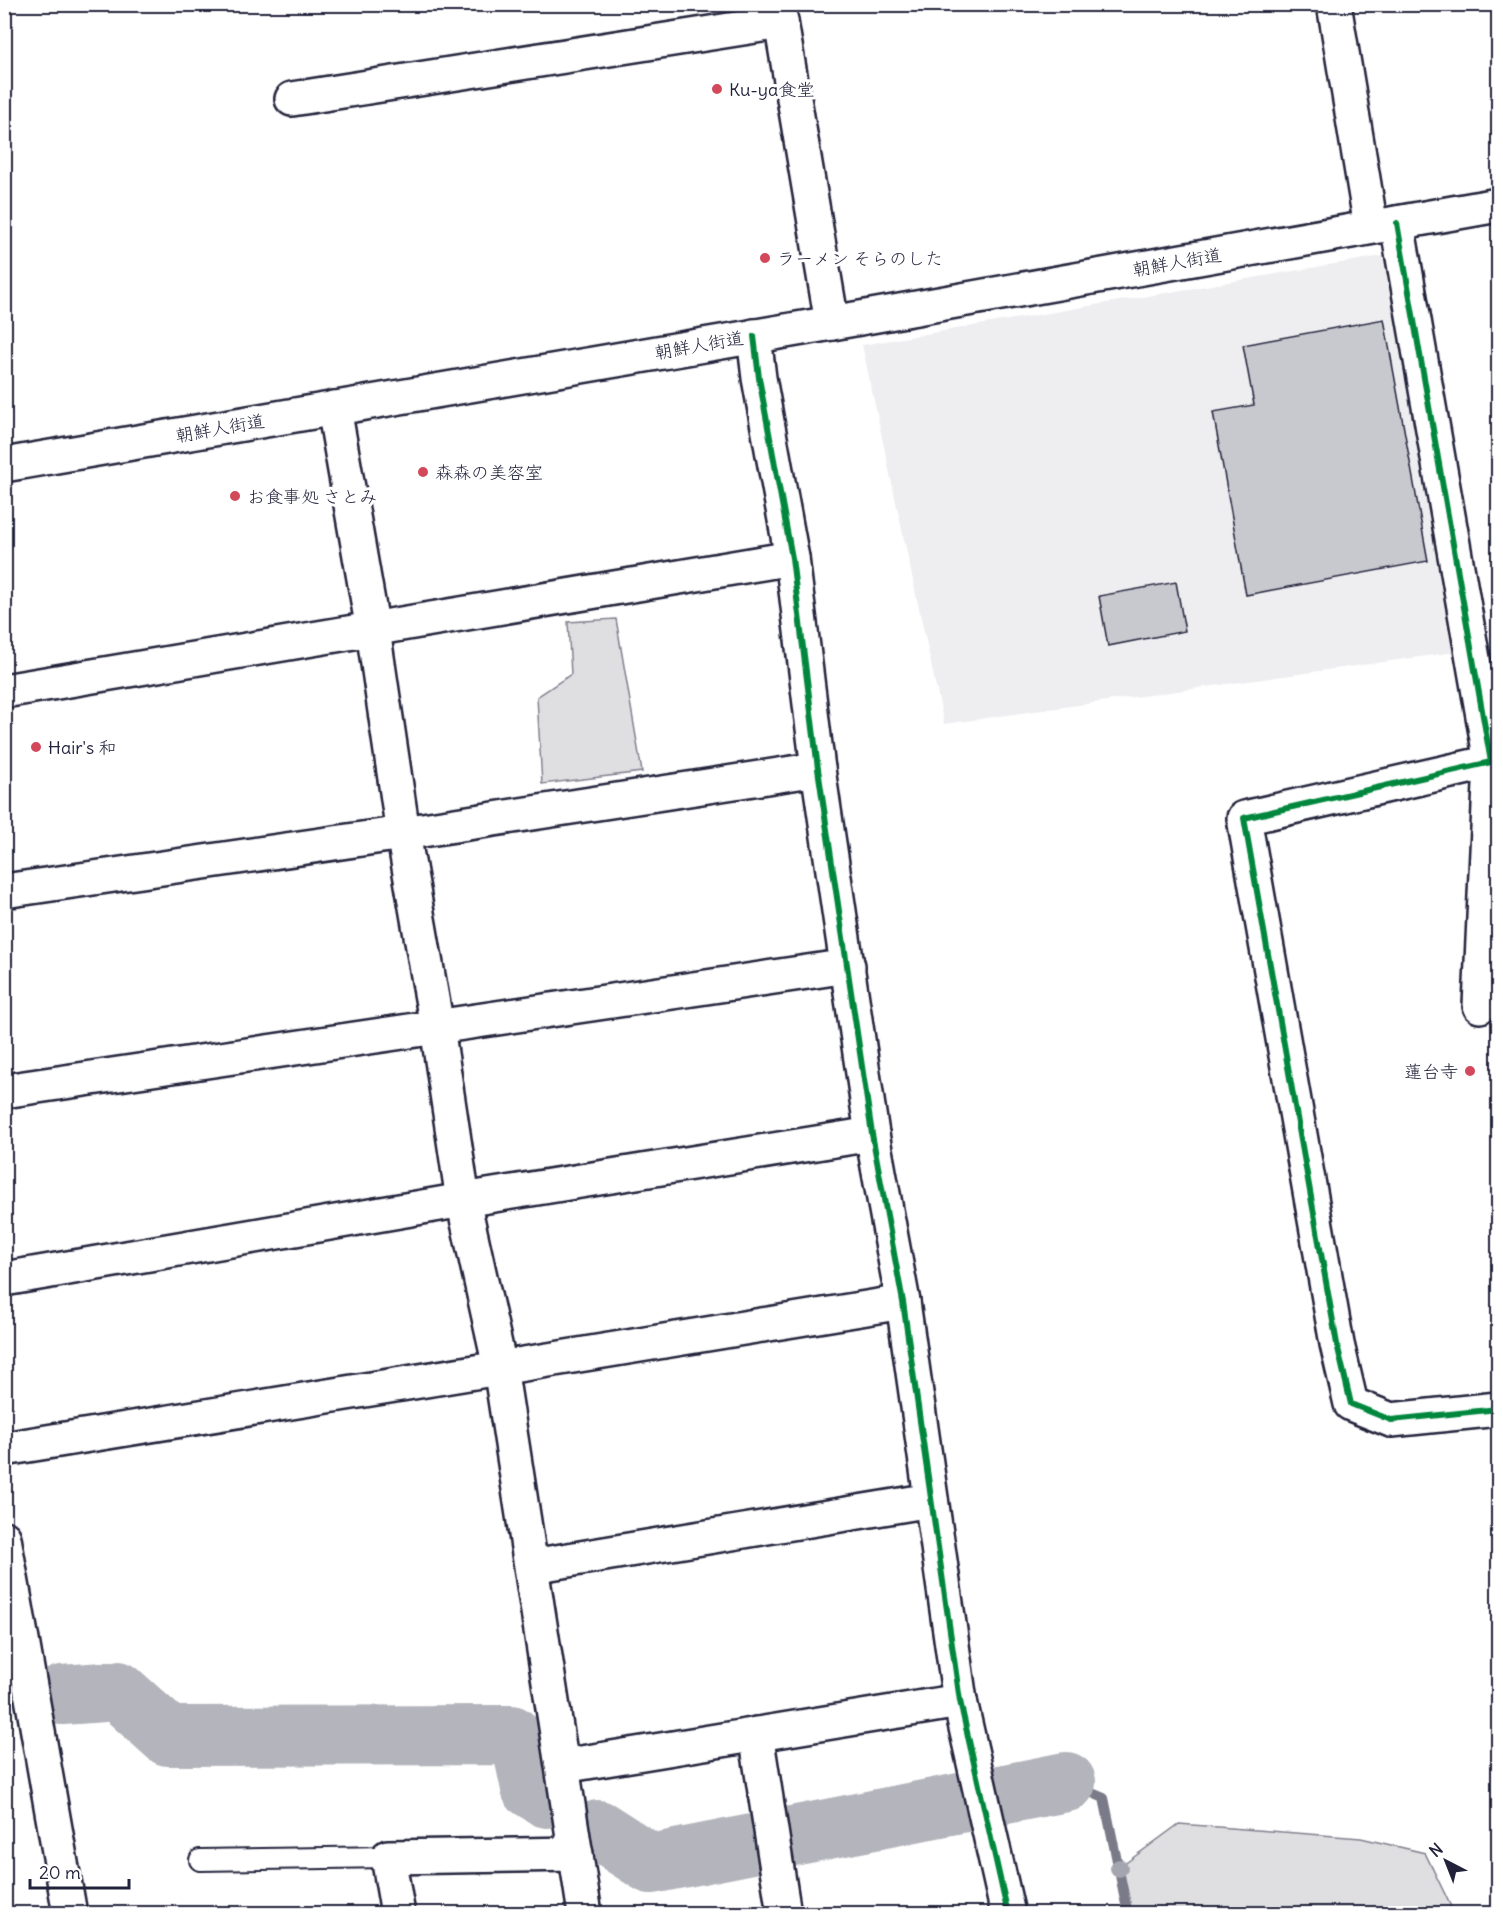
<svg xmlns="http://www.w3.org/2000/svg" width="1503" height="1918" viewBox="0 0 1503 1918" font-family="Delius,'Klee One',sans-serif">
<style>
.built{fill:#eeeef1}
.green{fill:#dfdfe2;stroke:#80808e;stroke-width:1.5}
.lines{fill:none;stroke-linecap:round;stroke-linejoin:round}
.stream{stroke:#7a7a88;stroke-width:10}
.river{stroke:#b4b4bc;stroke-width:60}
.building{fill:#c8c8cf;stroke:#22223b;stroke-width:1.5}
.service-casing{stroke:#22223b;stroke-width:24}
.minor-casing{stroke:#22223b;stroke-width:38}
.tertiary-casing{stroke:#22223b;stroke-width:38}
.service{stroke:#fff;stroke-width:20}
.minor{stroke:#fff;stroke-width:33}
.tertiary{stroke:#fff;stroke-width:33}
.cycleway-casing{stroke:#fff;stroke-width:10}
.cycleway{stroke:#00873e;stroke-width:6}
.tree{fill:#a5a5af}
.poi-dot{fill:#d1495b;stroke:#fff;stroke-width:2}
.labels{text-anchor:middle;dominant-baseline:central;stroke-width:6;stroke-linejoin:round;paint-order:stroke}
.poi-label{font-size:18px;fill:#22223b;stroke:#fff;text-anchor:start}
.street-label{font-size:18px;fill:#22223b;stroke:#fff}
</style>
<rect width="100%" height="100%" fill="#fff"/>
<filter id="ink" filterUnits="userSpaceOnUse"><feTurbulence type="fractalNoise" baseFrequency=".0167" numOctaves="2"/><feDisplacementMap in="SourceGraphic" scale="12" xChannelSelector="R" yChannelSelector="G"/><feConvolveMatrix kernelMatrix="1 2 1 2 8 2 1 2 1" color-interpolation-filters="sRGB"/></filter>
<g filter="url(#ink)">
<polygon class="built" points="1393,254 1462,651 944,724 862,345"/>
<g class="green">
<polygon points="616,619 642,772 542,784 537,697 571,674 568,622"/>
<polygon points="1179,1824 1361,1838 1425,1853 1454,1913 1128,1913 1119,1868"/>
</g>
<g class="lines">
<polyline class="stream" points="1066,1782 1104,1798 1128,1914"/>
<g class="river">
<polyline points="62,1695 118,1691 168,1736 511,1735 522,1746 531,1788 547,1798"/>
<polyline points="598,1830 651,1864 1066,1782"/>
</g>
</g>
<g class="building">
<polygon points="1384,319 1428,561 1246,595 1213,412 1254,405 1243,345"/>
<polygon points="1176,582 1185,631 1108,646 1099,596"/>
</g>
<g class="lines">
<g class="service-casing">
<polyline id="service" points="200,1860 388,1857"/>
</g>
<g class="minor-casing">
<g id="minor">
<polyline points="778,4 832,323"/>
<polyline points="1334,4 1371,227"/>
<polyline points="292,99 781,22"/>
<polyline points="1397,223 1491,762 1244,818 1337,1344 1351,1404 1391,1420 1498,1409"/>
<polyline points="754,336 759,378 792,558 818,769 872,1134 903,1302 960,1701 1008,1914"/>
<polyline points="334,408 373,630 403,833 437,1027 463,1200 500,1367 585,1914"/>
<polyline points="4,691 792,558"/>
<polyline points="4,891 403,833 818,769"/>
<polyline points="1480,1006 1491,762"/>
<polyline points="4,1091 848,966"/>
<polyline points="4,1279 463,1200 872,1134"/>
<polyline points="4,1449 903,1302"/>
<polyline points="532,1566 931,1500"/>
<polyline points="756,1734 784,1914"/>
<polyline points="563,1766 960,1701"/>
<polyline points="398,1914 388,1857 576,1854"/>
</g>
</g>
<g class="tertiary-casing">
<g id="tertiary">
<polyline points="4,465 832,323 1498,205"/>
<polyline points="4,1538 70,1914"/>
</g>
</g>
<use href="#service" class="service"/>
<use href="#minor" class="minor"/>
<use href="#tertiary" class="tertiary"/>
<g class="cycleway-casing">
<g id="cycleway">
<polyline points="1397,223 1491,762 1244,818 1337,1344 1351,1404 1391,1420 1498,1409"/>
<polyline points="754,336 759,378 792,558 818,769 872,1134 903,1302 960,1701 1008,1914"/>
</g>
</g>
<use href="#cycleway" class="cycleway"/>
</g>
<circle class="tree" cx="1119" cy="1868" r="9"/>
</g>
<g class="poi-dot">
<circle cx="717" cy="89" r="6"/>
<circle cx="765" cy="258" r="6"/>
<circle cx="423" cy="472" r="6"/>
<circle cx="235" cy="496" r="6"/>
<circle cx="36" cy="747" r="6"/>
<circle cx="1470" cy="1071" r="6"/>
</g>
<g class="labels">
<g class="poi-label">
<text x="729" y="89">Ku-ya食堂</text>
<text x="777" y="258">ラーメン そらのした</text>
<text x="435" y="472">森森の美容室</text>
<text x="247" y="496">お食事処 さとみ</text>
<text x="48" y="747">Hair's 和</text>
<text x="1458" y="1071" text-anchor="end">蓮台寺</text>
</g>
<g class="street-label">
<text transform="translate(1177 262) rotate(-10)">朝鮮人街道</text>
<text transform="translate(699 345) rotate(-10)">朝鮮人街道</text>
<text transform="translate(220 428) rotate(-10)">朝鮮人街道</text>
</g>
</g>
<rect width="1503" height="1918" fill="none" stroke="#fff" stroke-width="24"/>
<rect x="12" y="12" width="1479" height="1894" fill="none" stroke="#22223b" stroke-width="2" filter="url(#ink)"/>
<g transform="translate(1446 1861) rotate(318)" stroke="#ffffff" stroke-width="4.5" paint-order="stroke">
<path d="M0-4.5L10 22L0 15L-10 22Z" fill="#22223b"/>
<text y="-9" font-size="16" font-weight="bold" text-anchor="middle" fill="#22223b">N</text>
</g>
<path d="M30 1879v9h99v-9" fill="none" stroke="#22223b" stroke-width="3"/>
<text x="39" y="1879" font-size="18" fill="#22223b" stroke="#ffffff" stroke-width="4.5" paint-order="stroke">20 m</text>
</svg>
